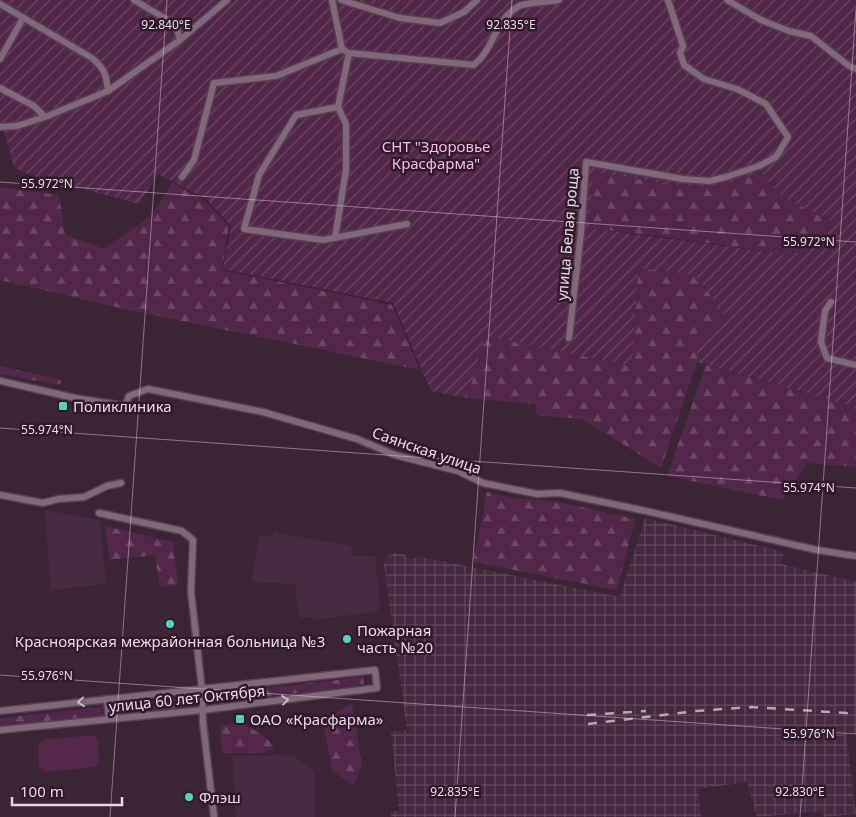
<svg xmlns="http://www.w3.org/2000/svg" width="856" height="817" viewBox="0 0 856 817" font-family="'Noto Sans',sans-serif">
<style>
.built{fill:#472a41}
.industrial{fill:url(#industrial-grid)}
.forest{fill:url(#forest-firs)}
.garden{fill:url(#garden-furrows);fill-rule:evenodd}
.pitch{fill:#53274a}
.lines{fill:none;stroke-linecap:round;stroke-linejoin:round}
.street-casing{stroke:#554150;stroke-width:9}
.street{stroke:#82667b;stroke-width:6}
.rail{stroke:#b8a6b4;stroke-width:2.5;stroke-dasharray:9 9;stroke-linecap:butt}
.oneway{stroke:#c9b5c4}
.ticks{fill:none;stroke:#e7d7e3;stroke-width:1;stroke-opacity:0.45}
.poi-dot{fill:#58cec1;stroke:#311a2c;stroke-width:2}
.labels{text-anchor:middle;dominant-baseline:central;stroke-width:5;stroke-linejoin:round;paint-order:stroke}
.park-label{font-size:15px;fill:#f5bae6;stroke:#311a2c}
.street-label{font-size:15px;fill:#e7d7e3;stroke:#311a2c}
.poi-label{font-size:15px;fill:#e7d7e3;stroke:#311a2c;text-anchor:start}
.ticks-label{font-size:12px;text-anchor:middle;fill:#e7d7e3;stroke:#311a2c;stroke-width:5;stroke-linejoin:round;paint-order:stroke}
</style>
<defs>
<pattern id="industrial-grid" width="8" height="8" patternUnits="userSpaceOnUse" patternTransform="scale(1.25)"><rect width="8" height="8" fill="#472a41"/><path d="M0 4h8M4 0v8" fill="none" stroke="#62485c"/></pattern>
<pattern id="forest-firs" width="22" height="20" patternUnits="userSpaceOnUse" patternTransform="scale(1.25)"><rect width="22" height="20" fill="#53274a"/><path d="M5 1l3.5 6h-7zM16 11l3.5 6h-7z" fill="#6c4664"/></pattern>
<pattern id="garden-furrows" width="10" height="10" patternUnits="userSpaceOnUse" patternTransform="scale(1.25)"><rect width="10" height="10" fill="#53274a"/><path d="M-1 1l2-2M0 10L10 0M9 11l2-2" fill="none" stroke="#6c4664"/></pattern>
</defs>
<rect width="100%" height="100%" fill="#3b2436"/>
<g class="built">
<polygon points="45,510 100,520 106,584 51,590"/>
<polygon points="274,532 351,546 353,556 375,556 380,607 376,612 357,614 313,620 312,617 299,618 295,584 252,582 259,535 272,537"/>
<polygon points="278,755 294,756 314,771 315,817 236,817 232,756"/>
</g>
<polygon class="industrial" points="645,518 784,552 781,564 856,582 856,734 846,733 856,814 824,817 822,811 757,817 747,782 698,789 701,817 391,817 391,812 399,811 391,732 407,730 384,565 388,556 395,553 404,554 407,558 414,559 417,556 620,597"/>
<g class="forest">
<polygon points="593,172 684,186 720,186 761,172 781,196 835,223 800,252 790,255 666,237 589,228"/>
<polygon points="172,183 204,200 229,226 222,270 392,305 420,370 129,310 0,280 0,187 59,195 65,235 104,249 151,216"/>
<polygon points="638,268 695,275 727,317 697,351 697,362 661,468 582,419 536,415 536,404 467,398 485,336 632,366"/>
<polygon points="706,365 856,407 856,467 807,463 782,500 667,476"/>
<polygon points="0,366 61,380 60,385 0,374"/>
<polygon points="487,492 514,498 554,501 635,519 617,590 473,562"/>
<polygon points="105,526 173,542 178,585 160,587 155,555 110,560"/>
<polygon points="363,677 364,685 216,703 215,694"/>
<polygon points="190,697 191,708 120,715 118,704"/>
<polygon points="352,703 362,767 353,785 332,771 323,722"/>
<polygon points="102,707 103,716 0,727 0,718"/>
<path d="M245,724C253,730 272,739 274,748L265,753H222L220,725Z"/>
</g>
<path class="garden" d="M0,0H856V407L697,362V351L727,317L695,275L638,268L632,366L485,336L467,398L431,391L393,303L223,269L231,226L206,199L158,174L139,204L30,175L14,167L2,124H0ZM593,172L684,186H720L761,172L781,196L834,223L800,252L790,255L589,228Z"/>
<polygon class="pitch" points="91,735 96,737 98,743 99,762 94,767 45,772 39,767 38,746 43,740"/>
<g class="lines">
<g class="street-casing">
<g id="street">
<polyline points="134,0 171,22 177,29 180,40"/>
<polyline points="332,0 342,49 349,53 338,107 346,124 346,170 335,238"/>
<polyline points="341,0 400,18 440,23 464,12 477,0"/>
<polyline points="727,0 761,20 789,31 811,36 849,66 856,69"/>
<path d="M0,4L92,58C105,69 106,74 108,91"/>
<path d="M349,53L474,65C494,49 495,19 519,6C528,2 548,2 559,0"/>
<polyline points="0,59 23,18"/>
<polyline points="0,88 34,106 45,117"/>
<polyline points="338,107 296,115 259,175 244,229 323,240 407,224"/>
<polyline points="0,127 17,126 45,117 108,91 180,40 227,0"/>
<polyline points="182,177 194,160 214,83 276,76 342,49"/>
<polyline points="831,302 825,311 821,342 827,358 856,365"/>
<polyline points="569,338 581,232 586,162 683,179 709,181 726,177 759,166 776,157 788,137 766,104 737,89 704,79 684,65 680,53 683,46 668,0"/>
<polyline points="0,381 75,398 125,406 129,396 148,389 263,412 357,439 395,455 458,471 483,483 537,494 560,493 646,511 817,550 856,556"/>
<polyline points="0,495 43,503 58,499 84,497 107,486 121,483"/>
<polyline points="99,513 182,531 193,540 191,592 202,690 203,723 214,817"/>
<polyline points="107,699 109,719"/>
<polyline points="0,711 375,670 377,688 203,710 0,730"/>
</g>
</g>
<use href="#street" class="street"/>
<g class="rail">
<polyline points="587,715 646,711"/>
<polyline points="588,724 696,711 751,707 846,713 856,715"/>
</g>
</g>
<defs><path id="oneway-chevron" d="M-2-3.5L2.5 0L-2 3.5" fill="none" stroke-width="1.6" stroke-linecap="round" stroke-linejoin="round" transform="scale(1.25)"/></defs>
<g class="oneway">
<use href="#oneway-chevron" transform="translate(285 700) rotate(-7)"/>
<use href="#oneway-chevron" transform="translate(81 702) rotate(174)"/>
</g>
<path class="ticks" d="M0,182L856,242M0,428L856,488M0,675L856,734M110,817L167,0M455,817L512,0M800,817L856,9"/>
<g class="poi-dot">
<rect x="58" y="401" width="10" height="10" rx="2.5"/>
<circle cx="170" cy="624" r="5"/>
<circle cx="347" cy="639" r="5"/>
<rect x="235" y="714" width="10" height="10" rx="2.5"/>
<circle cx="189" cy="797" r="5"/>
</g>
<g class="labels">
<g class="park-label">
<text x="436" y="146">СНТ "Здоровье<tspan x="436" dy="17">Красфарма"</tspan></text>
</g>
<g class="street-label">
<text transform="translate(567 234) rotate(-85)">улица Белая роща</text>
<text transform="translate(427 450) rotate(19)">Саянская улица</text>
<text transform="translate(187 698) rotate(-6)">улица 60 лет Октября</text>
</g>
<g class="poi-label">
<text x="73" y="406">Поликлиника</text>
<text x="357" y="630">Пожарная<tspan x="357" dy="17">часть №20</tspan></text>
<text x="170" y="641" text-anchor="middle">Красноярская межрайонная больница №3</text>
<text x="250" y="719">ОАО «Красфарма»</text>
<text x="199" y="797">Флэш</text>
</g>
</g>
<g class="ticks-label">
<text x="166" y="29">92.840°E</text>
<text x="511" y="29">92.835°E</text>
<text x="47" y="188">55.972°N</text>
<text x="809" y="246">55.972°N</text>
<text x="47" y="434">55.974°N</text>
<text x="809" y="492">55.974°N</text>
<text x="47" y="680">55.976°N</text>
<text x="809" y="738">55.976°N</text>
<text x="455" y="796">92.835°E</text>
<text x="800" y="796">92.830°E</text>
</g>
<path d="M12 797v8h110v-8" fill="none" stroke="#e7d7e3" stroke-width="2.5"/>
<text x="20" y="797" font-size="15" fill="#e7d7e3" stroke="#311a2c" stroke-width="4" paint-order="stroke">100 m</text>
</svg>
